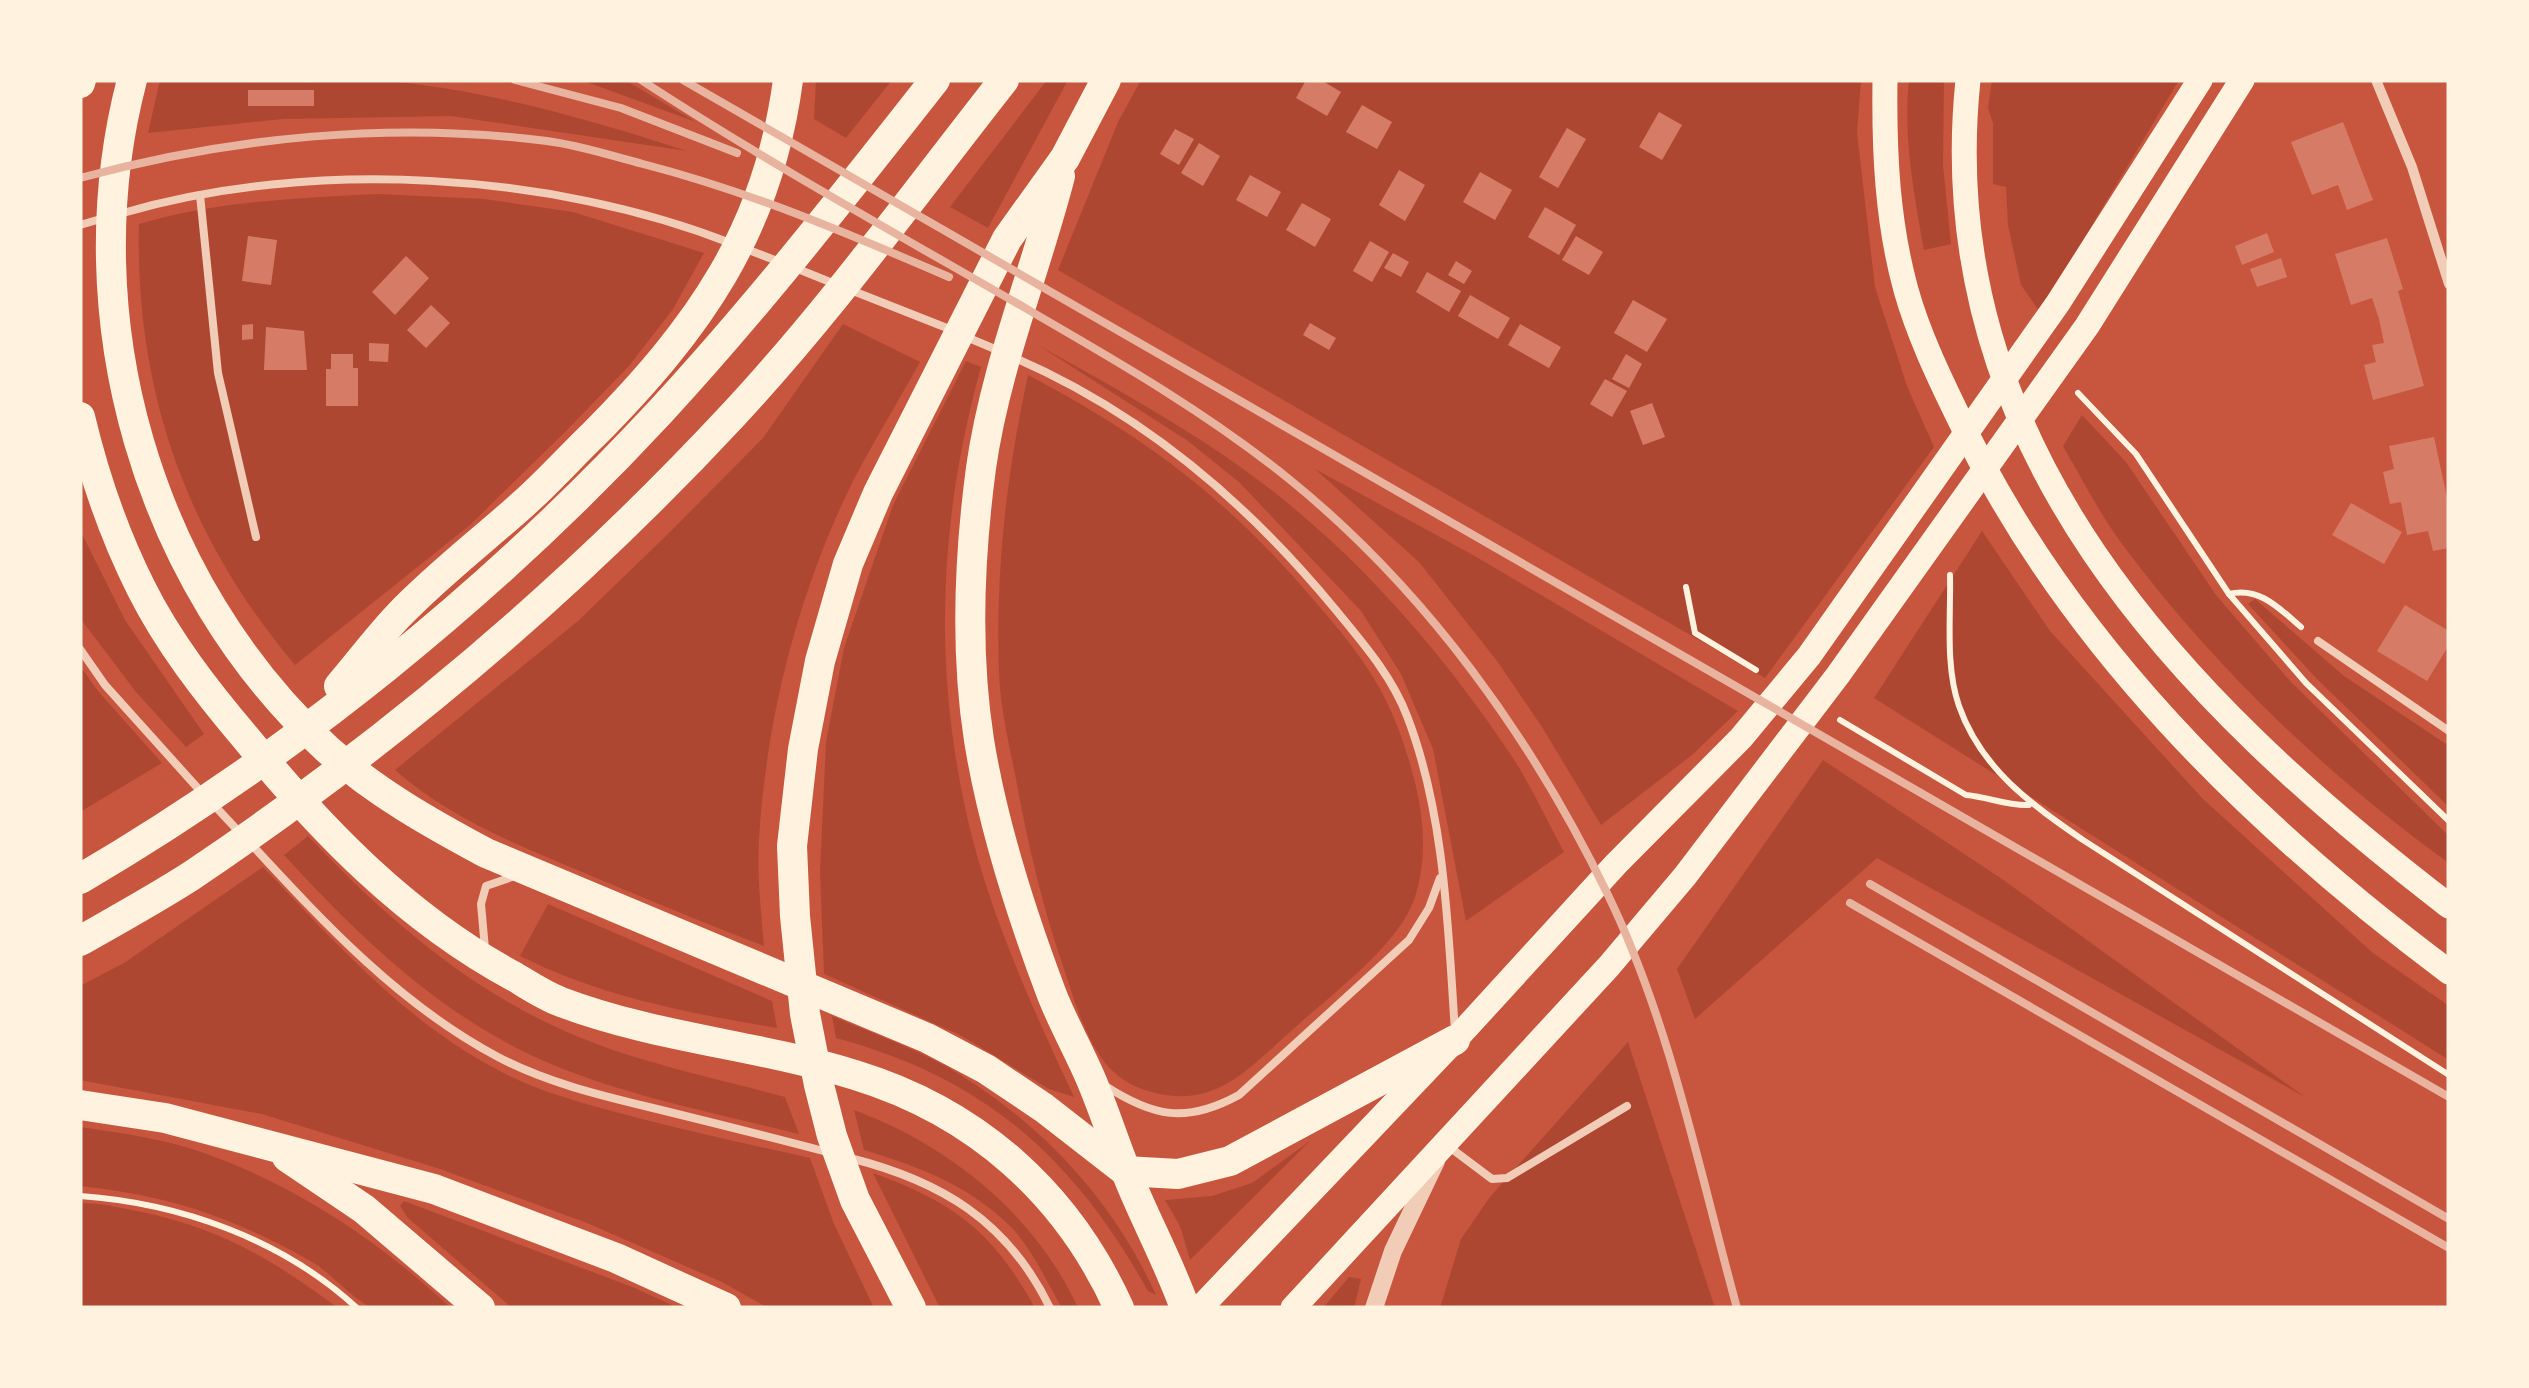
<svg xmlns="http://www.w3.org/2000/svg" width="2529" height="1388" viewBox="0 0 2529 1388" font-family="'Zilla Slab',serif">
<style>
.green{fill:#ae4732}
.building{fill:#d67c66}
.lines{fill:none;stroke-linecap:round;stroke-linejoin:round}
.path{stroke:#fff3e0;stroke-width:6}
.service{stroke:#f1ccb7;stroke-width:8}
.minor{stroke:#f1ccb7;stroke-width:10}
.tertiary{stroke:#f1ccb7;stroke-width:18}
.primary{stroke:#fff3e0;stroke-width:25}
.motorway{stroke:#fff3e0;stroke-width:30}
.rail{stroke:#e9b49f;stroke-width:8}
</style>
<rect width="100%" height="100%" fill="#c8553d"/>
<g class="green">
<path d="M160,80C230,80 303,75 374,80C477,87 589,119 687,151L451,116L283,119L148,133Z"/>
<polygon points="580,80 625,80 696,122 595,85"/>
<polygon points="816,80 892,80 846,138 814,119"/>
<polygon points="1047,80 1068,80 988,228 950,207"/>
<polygon points="1141,80 1861,80 1857,133 1875,287 1907,386 1934,447 1765,678 1058,270 1118,122"/>
<path d="M1909,80H1944L1943,165L1951,244L1924,250C1914,195 1903,135 1909,80Z"/>
<polygon points="1992,80 2179,80 2040,312 2021,285 2008,225 2006,187 1993,184 1993,123 1988,108"/>
<path d="M378,194L484,199L573,212L704,253L673,309L629,366L566,431L470,525L295,665C187,537 135,392 139,224C217,201 297,198 378,194Z"/>
<path d="M843,324L920,362C898,402 874,441 853,481C799,590 766,718 759,840C757,875 761,911 764,946C696,920 630,892 563,864C503,839 444,813 395,770L578,621L670,532L763,438Z"/>
<path d="M1038,345C1118,390 1198,433 1270,489C1363,561 1444,655 1509,752C1530,783 1546,819 1564,852L1466,921L1433,749L1401,674L1361,611L1240,483L1188,441Z"/>
<path d="M966,361L981,367C937,526 932,680 973,841C996,928 1036,1016 1074,1097L1049,1089L962,1036L824,974L820,872L826,742L844,648L893,505Z"/>
<path d="M1028,375C1140,434 1222,494 1305,590C1361,654 1391,691 1413,775C1424,814 1428,860 1414,900C1397,947 1328,997 1291,1031C1244,1073 1211,1113 1142,1089C1125,1083 1110,1071 1100,1056C1084,1032 1074,1000 1065,972C1043,909 1028,845 1016,779C1009,744 1000,707 999,672C995,572 1007,472 1028,375Z"/>
<path d="M2082,415L2126,462L2216,595L2290,681L2449,836V863C2326,775 2213,666 2122,544C2100,514 2082,479 2063,446Z"/>
<polygon points="1315,469 1473,555 1738,711 1692,755 1601,825 1542,727 1497,661 1419,562"/>
<polygon points="80,530 125,620 204,734 186,747 136,692 80,618"/>
<polygon points="1982,531 2050,631 2203,799 2373,953 2449,1006 2449,1060 1874,698"/>
<polygon points="2255,599 2344,676 2449,746 2449,807 2316,678 2248,604"/>
<polygon points="80,666 98,691 162,763 80,812"/>
<polygon points="1823,760 2002,879 2305,1097 1877,858 1695,1019 1677,969"/>
<path d="M308,836C385,917 469,991 574,1035C640,1063 715,1078 785,1097L799,1134C716,1113 630,1097 551,1064C444,1019 361,939 284,855Z"/>
<path d="M263,867C336,943 405,1022 500,1071C533,1089 572,1100 608,1110C675,1128 742,1143 810,1158L834,1224L874,1308H768L722,1282L587,1223L440,1169L262,1114L80,1080V986L124,963Z"/>
<path d="M548,904L772,1001L777,1028C688,1013 602,997 520,956Z"/>
<path d="M832,1016C874,1034 920,1050 959,1074C1046,1128 1114,1202 1156,1295L1148,1291C1074,1158 985,1078 836,1038Z"/>
<polygon points="1628,1042 1715,1308 1440,1308 1461,1239 1490,1197"/>
<path d="M854,1110C949,1145 1036,1215 1078,1308H1062C1047,1282 1033,1251 1013,1229C971,1186 920,1167 864,1150Z"/>
<path d="M80,1127C122,1133 166,1139 207,1154C298,1187 380,1242 451,1308C430,1308 393,1313 374,1308C356,1303 330,1272 312,1262C232,1217 172,1196 80,1186Z"/>
<polygon points="1310,1141 1190,1260 1180,1226 1165,1200 1212,1196 1252,1183"/>
<path d="M873,1173C954,1202 993,1232 1035,1308H940Z"/>
<polygon points="404,1201 635,1288 678,1308 512,1308 408,1218 400,1206"/>
<path d="M80,1203C101,1203 122,1208 142,1212C222,1229 273,1260 338,1308H80Z"/>
<polygon points="1349,1277 1361,1279 1354,1308 1323,1308"/>
</g>
<g class="building">
<polygon points="1306,80 1321,80 1341,92 1327,116 1296,98"/>
<rect x="248" y="90" width="66" height="16"/>
<polygon points="1362,105 1392,122 1377,149 1346,132"/>
<polygon points="1659,112 1682,125 1662,160 1639,147"/>
<polygon points="2343,122 2373,200 2347,210 2338,185 2312,195 2291,142"/>
<polygon points="1567,128 1586,139 1558,188 1539,177"/>
<polygon points="1175,129 1194,139 1179,165 1160,154"/>
<polygon points="1199,143 1220,156 1203,186 1181,173"/>
<polygon points="1399,170 1425,185 1405,221 1379,205"/>
<polygon points="1480,172 1512,190 1495,220 1463,202"/>
<polygon points="1250,175 1281,192 1267,217 1236,200"/>
<polygon points="1302,203 1331,219 1315,247 1286,230"/>
<polygon points="1545,207 1576,225 1559,255 1528,237"/>
<polygon points="2267,233 2274,252 2242,265 2235,246"/>
<polygon points="248,236 277,240 271,285 242,281"/>
<polygon points="1576,236 1603,252 1589,275 1562,260"/>
<polygon points="2387,238 2403,289 2398,291 2424,386 2373,400 2364,365 2376,362 2372,345 2384,343 2379,319 2372,298 2351,305 2335,254"/>
<polygon points="1370,241 1389,252 1372,282 1353,271"/>
<polygon points="1393,253 1409,262 1401,277 1384,268"/>
<polygon points="406,256 429,278 395,315 372,292"/>
<polygon points="2281,258 2287,277 2257,287 2250,269"/>
<polygon points="1456,261 1472,271 1464,284 1448,275"/>
<polygon points="1427,272 1461,291 1449,312 1416,292"/>
<polygon points="1470,295 1510,318 1498,339 1458,316"/>
<polygon points="1633,300 1667,319 1647,352 1614,333"/>
<polygon points="431,305 450,323 426,348 407,330"/>
<polygon points="1310,323 1336,338 1329,350 1303,335"/>
<polygon points="253,324 253,339 242,340 242,325"/>
<polygon points="1520,324 1561,347 1549,368 1508,345"/>
<polygon points="266,327 304,331 307,370 264,370"/>
<polygon points="369,343 389,344 388,362 369,361"/>
<polygon points="331,354 353,354 353,368 358,368 358,406 326,406 326,369 331,369"/>
<polygon points="1626,354 1642,364 1629,388 1612,379"/>
<polygon points="1605,379 1627,391 1612,417 1590,404"/>
<polygon points="1652,403 1665,437 1643,445 1630,411"/>
<polygon points="2434,437 2449,507 2449,548 2433,551 2428,531 2407,535 2401,502 2390,504 2383,472 2394,469 2389,446"/>
<polygon points="2351,503 2402,532 2384,564 2332,535"/>
<polygon points="2405,605 2449,631 2449,645 2427,681 2377,651"/>
</g>
<g class="lines">
<g class="path">
<polyline points="2078,393 2136,454 2229,594 2306,683 2449,821"/>
<path d="M1950,575C1951,616 1945,666 1959,706C1981,769 2031,804 2083,840L2449,1075"/>
<polyline points="1686,587 1695,633 1756,670"/>
<path d="M2229,594C2259,586 2280,609 2301,627"/>
<path d="M1840,720L1966,795C1989,797 2006,806 2029,805"/>
<path d="M80,1196C180,1203 282,1239 357,1308"/>
</g>
<g class="service">
<polyline points="200,195 218,373 256,537"/>
<path d="M123,213C311,158 551,172 733,244"/>
<polyline points="80,225 104,218"/>
<polyline points="746,249 780,262"/>
<polyline points="793,267 835,284"/>
<polyline points="848,289 952,330"/>
<polyline points="964,336 1002,352"/>
<path d="M1015,358C1142,413 1247,502 1335,609C1362,642 1392,676 1407,716C1445,814 1448,928 1455,1032"/>
<polyline points="2318,641 2449,731"/>
<polyline points="80,649 105,685 203,794"/>
<polyline points="213,804 241,834"/>
<path d="M251,844C325,924 400,1005 498,1057C547,1083 603,1096 657,1109C714,1123 770,1137 827,1152"/>
<polyline points="485,949 481,904 486,886 512,877"/>
<path d="M1104,1085C1153,1117 1186,1124 1239,1095L1409,940L1429,908L1440,878"/>
<polyline points="1448,1146 1492,1179 1507,1178 1627,1106"/>
<path d="M850,1158C941,1181 1008,1221 1050,1308"/>
</g>
<polyline class="minor" points="2376,80 2412,167 2449,284"/>
<polyline class="tertiary" points="1374,1308 1393,1251 1436,1161"/>
<g class="primary">
<path d="M1885,80C1884,151 1887,221 1906,290C1918,333 1938,375 1958,416C2065,642 2251,824 2449,972"/>
<path d="M1968,80C1930,445 2182,701 2449,906"/>
<polyline points="1200,1308 1455,1040 1616,864 1741,738 1809,656 2058,303 2200,80"/>
<polyline points="1293,1308 1609,966 1685,876 1838,675 2087,326 2242,80"/>
</g>
<g class="motorway">
<path d="M132,80C70,316 147,583 327,749C375,792 430,823 486,853L927,1038L986,1069L1044,1108L1125,1171L1178,1174L1230,1161L1455,1040"/>
<polyline points="80,83 81,80"/>
<path d="M1060,176C1035,273 995,368 981,468C969,558 965,650 979,740C993,827 1021,913 1052,995C1063,1023 1078,1049 1090,1077C1103,1107 1113,1139 1125,1169C1143,1216 1168,1260 1185,1308"/>
<path d="M80,417C94,476 114,534 141,588C168,642 206,691 245,737C322,831 407,919 515,977C530,986 545,996 561,1002C656,1038 759,1045 855,1075C976,1112 1067,1193 1119,1308"/>
<path d="M339,686C359,663 377,638 398,616C436,576 482,541 523,504C548,482 570,457 594,434C699,328 768,231 788,80"/>
<path d="M80,879C293,754 492,593 660,412C758,306 846,193 935,80"/>
<path d="M80,941C117,920 155,899 191,876C387,744 571,589 732,416C830,311 915,193 1004,80"/>
<polyline points="80,1105 165,1118 434,1189 616,1258 726,1308"/>
<polyline points="287,1157 364,1209 480,1308"/>
<polyline points="911,1308 855,1200 832,1136 819,1085 805,1014 795,916 792,846 803,749 820,661 848,564 878,493 1007,239 1065,158 1106,80"/>
</g>
<g class="rail">
<polyline points="515,80 621,108 737,153"/>
<path d="M641,80C762,159 888,229 1013,301C1108,356 1204,410 1289,479C1426,590 1532,738 1608,895C1671,1025 1699,1170 1737,1308"/>
<polyline points="683,80 2449,1097"/>
<path d="M80,178C231,137 391,121 547,141C579,145 612,156 643,164C751,192 847,233 949,277"/>
<polyline points="1870,884 2449,1219"/>
<polyline points="1850,903 2449,1248"/>
</g>
</g>
<rect width="2529" height="1388" fill="none" stroke="#fff3e0" stroke-width="165"/>
</svg>
